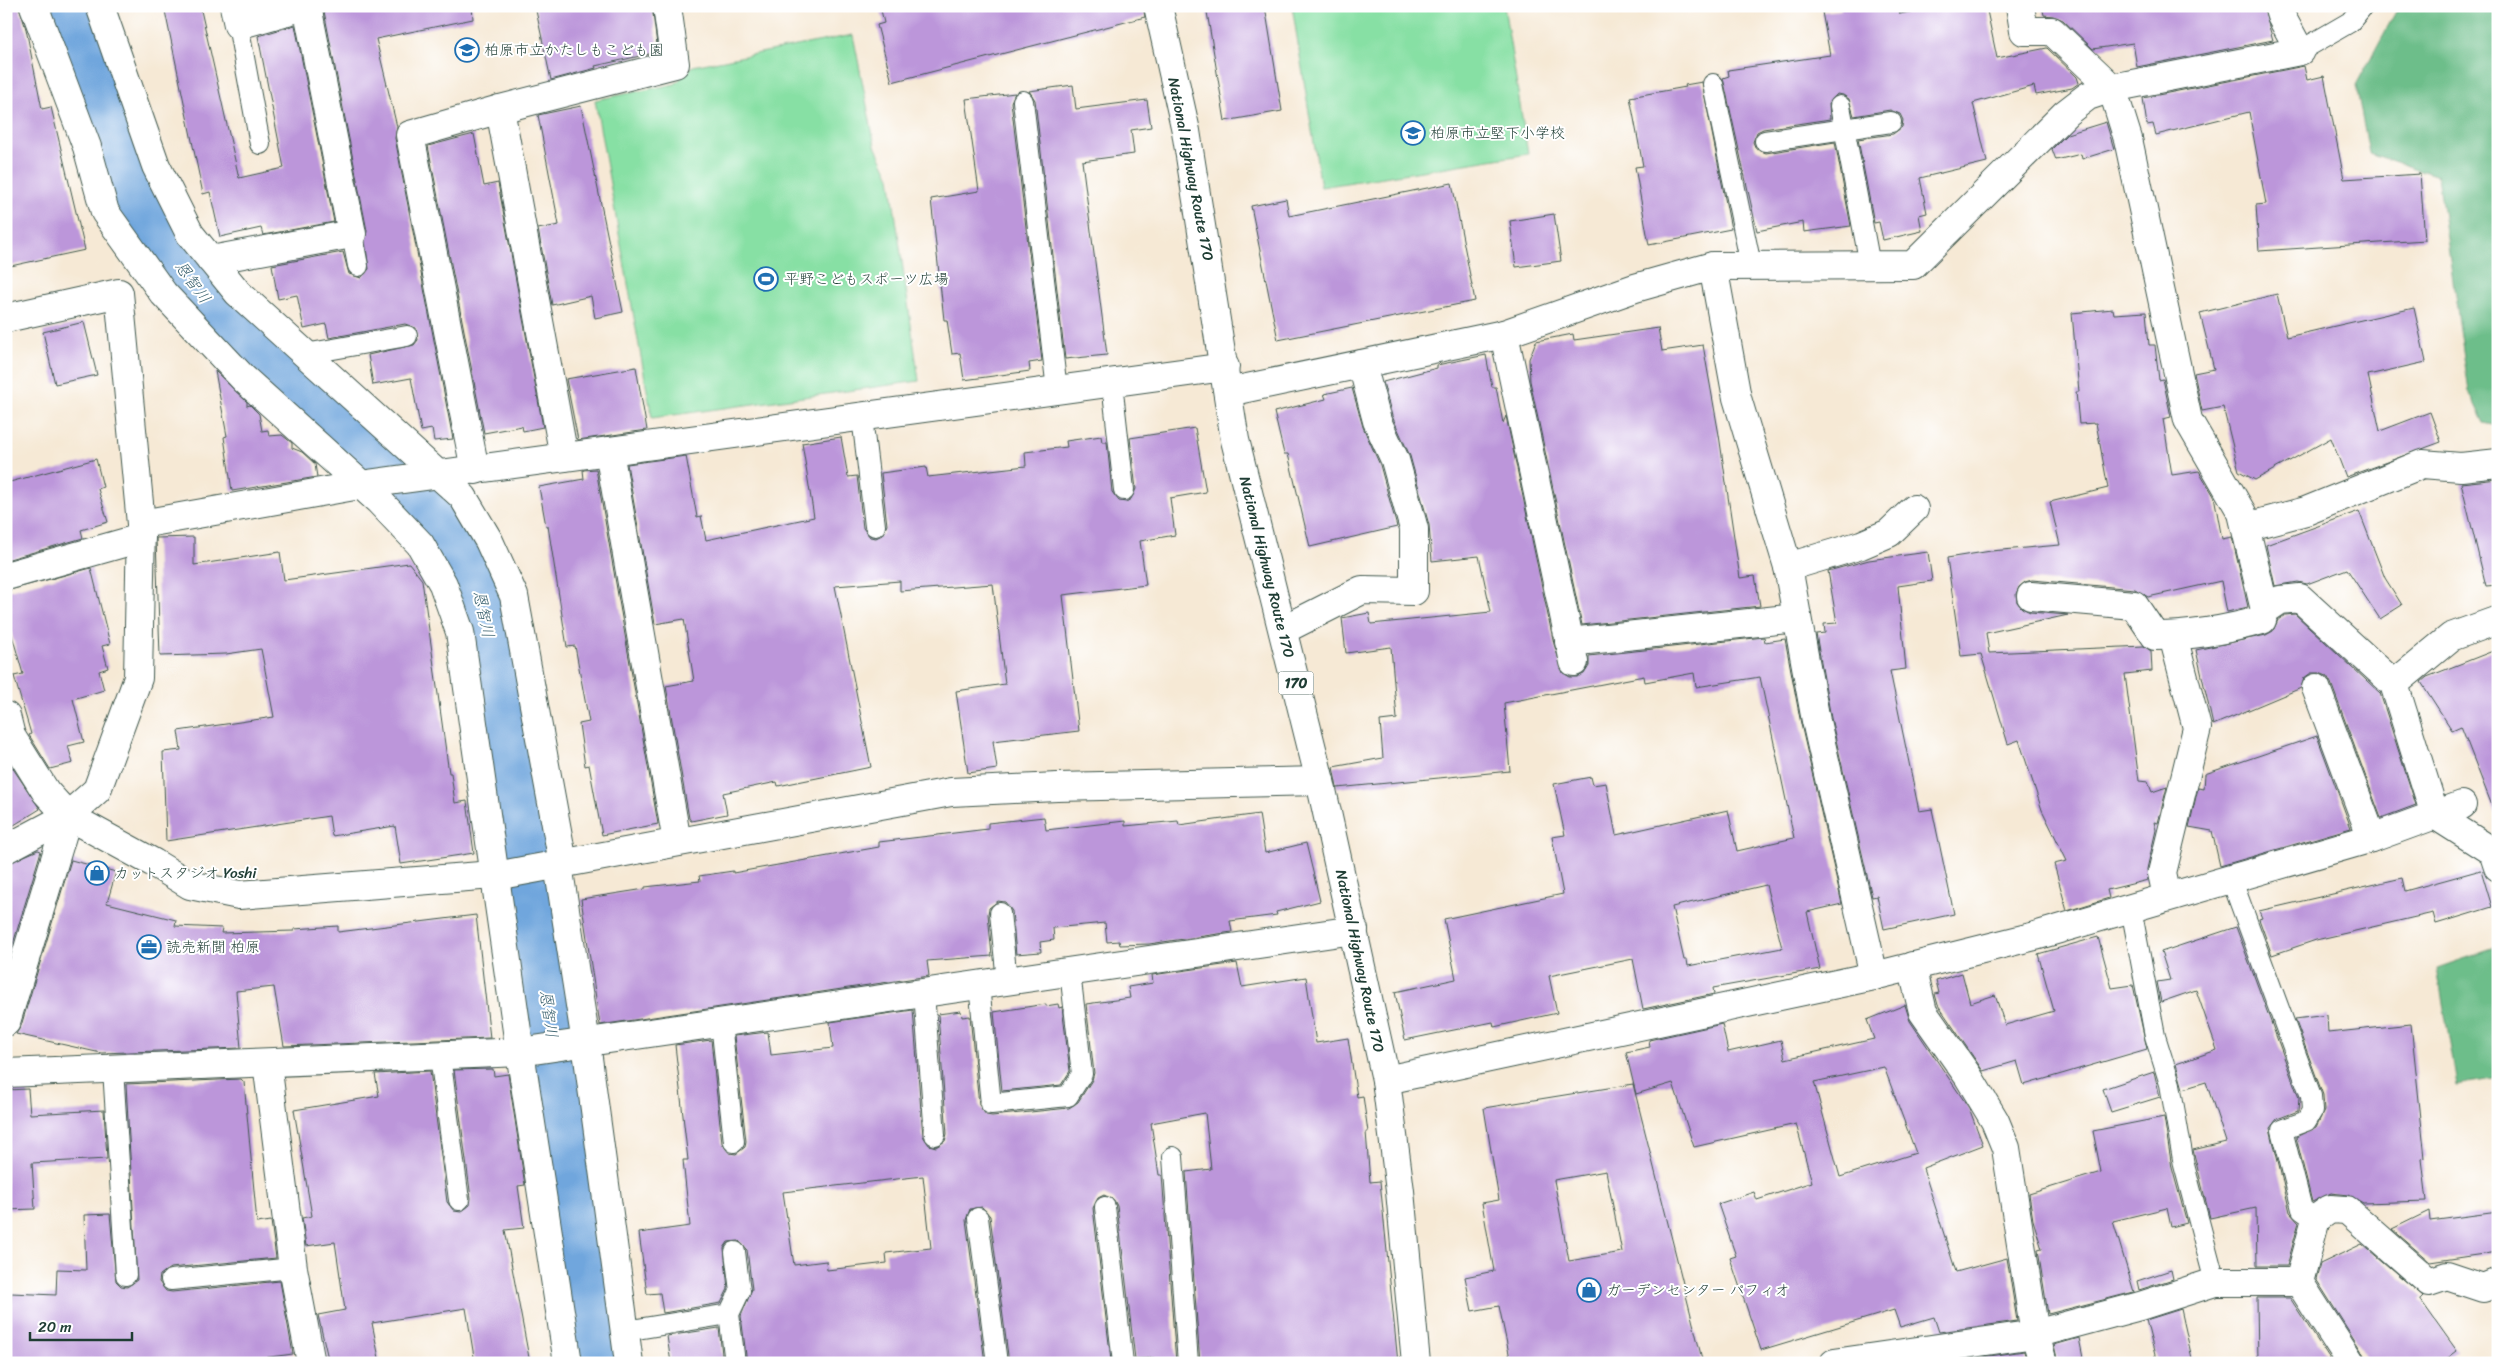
<svg xmlns="http://www.w3.org/2000/svg" width="2504" height="1369" viewBox="0 0 2504 1369" font-family="Sriracha,'Klee One',sans-serif">
<style>
.green{fill:#87e0a4;stroke:#538e6c}
.forest{fill:#6dbe8a;stroke:#467e5f}
.lines{fill:none;stroke-linecap:round;stroke-linejoin:round}
.river{stroke:#70a6dd;stroke-width:61}
.building{fill:#bc96da;fill-rule:evenodd}
.lane-casing{stroke:#3f574c;stroke-width:22}
.street-casing{stroke:#3f574c;stroke-width:30}
.highway-casing{stroke:#3f574c;stroke-width:30}
.lane{stroke:#fff;stroke-width:20}
.street{stroke:#fff;stroke-width:28}
.highway{stroke:#fff;stroke-width:28}
.labels{text-anchor:middle;dominant-baseline:central;stroke-width:4;stroke-linejoin:round;paint-order:stroke}
.shield{fill:#fff;stroke:#627771;stroke-width:1}
.shield-label{font-size:14px;font-weight:bold;fill:#1f3d34}
.poi-label{font-size:15px;fill:#1f3d34;stroke:#fff;text-anchor:start}
.street-label{font-size:15px;fill:#1f3d34;stroke:#fff}
.water-label{font-size:16px;font-style:italic;fill:#3b626f;stroke:#fff}
</style>
<rect width="100%" height="100%" fill="#fff"/>
<filter id="ink" filterUnits="userSpaceOnUse"><feTurbulence type="fractalNoise" baseFrequency=".02" numOctaves="2"/><feDisplacementMap in="SourceGraphic" scale="10" xChannelSelector="R" yChannelSelector="G"/><feConvolveMatrix kernelMatrix="1 2 1 2 8 2 1 2 1" color-interpolation-filters="sRGB"/></filter>
<filter id="wash" filterUnits="userSpaceOnUse"><feTurbulence type="fractalNoise" baseFrequency=".0096" numOctaves="4" result="noise"/><feDisplacementMap in="SourceGraphic" scale="20" xChannelSelector="R" yChannelSelector="G"/><feGaussianBlur stdDeviation="1.12" result="paint"/><feColorMatrix in="noise" values="0 0 0 0 0 0 0 0 0 0 0 0 0 0 0 0 0 1.4 0 .05"/><feComposite in="paint" operator="in"/></filter>
<g filter="url(#wash)">
<rect width="100%" height="100%" fill="#f6e9d5"/>
<g class="green">
<polygon points="1292,6 1504,6 1528,154 1321,187"/>
<polygon points="853,35 875,146 890,177 919,381 652,418 595,100 675,84 693,66"/>
</g>
<g class="forest">
<polygon points="2399,6 2498,6 2498,426 2484,423 2469,392 2438,176 2369,153 2356,85"/>
<polygon points="2498,947 2498,1078 2457,1085 2437,968"/>
</g>
<g class="lines">
<polyline class="river" points="61,6 133,194 204,301 438,514 481,589 524,841 600,1363"/>
</g>
<g id="blocks">
<g class="building">
<polygon points="6,6 19,6 26,29 42,109 51,107 85,250 6,267"/>
<polygon points="164,6 200,6 239,178 284,168 258,36 295,25 334,222 263,235 261,228 220,237 210,192 203,194"/>
<polygon points="323,6 472,6 473,19 376,39 397,127 395,138 453,439 434,441 432,429 421,431 411,378 373,385 368,355 414,345 418,340 416,328 405,324 329,338 326,324 304,329 297,295 278,299 272,265 343,252 349,274 361,278 369,269 365,241 367,231"/>
<polygon points="535,6 652,6 658,52 595,66 596,68 551,80"/>
<polygon points="897,6 1143,6 1145,17 892,82 877,25 884,23 881,10"/>
<polygon points="1206,6 1265,6 1282,111 1225,121"/>
<polygon points="1840,6 1898,6 1900,14 1938,6 1986,6 1997,58 2047,48 2077,77 2079,83 2072,88 2036,95 2034,86 1973,103 1987,162 1920,178 1927,213 1919,215 1922,231 1883,240 1879,222 1874,223 1858,139 1893,134 1902,127 1903,120 1900,114 1890,110 1854,116 1849,99 1843,95 1837,94 1829,103 1830,119 1763,129 1757,132 1753,142 1756,149 1766,153 1835,142 1851,226 1804,232 1803,222 1757,231 1723,78 1729,76 1728,70 1830,55 1822,12 1841,10"/>
<polygon points="2042,6 2263,6 2273,40 2137,67 2133,43 2093,49 2063,20 2053,16 2044,15"/>
<polygon points="2304,66 2307,80 2324,76 2344,179 2420,174 2425,240 2259,251 2256,205 2266,204 2249,112 2156,135 2153,124 2147,125 2143,98"/>
<polygon points="1702,82 1731,229 1649,245 1635,167 1643,166 1630,97 1686,87 1685,85"/>
<polygon points="1073,85 1076,109 1147,100 1151,127 1131,130 1134,154 1082,161 1107,355 1065,359 1035,100 1029,91"/>
<polygon points="1015,93 1011,102 1042,361 1029,363 1030,371 964,380 960,353 952,354 947,320 944,320 931,199 979,191 966,99"/>
<polygon points="581,106 623,312 595,318 591,296 552,305 538,229 559,225 538,115"/>
<polygon points="2106,122 2114,149 2082,159 2081,154 2056,160 2052,149 2067,134"/>
<polygon points="474,134 484,186 498,183 543,427 523,431 522,426 484,433 428,146"/>
<polygon points="1452,183 1475,301 1278,340 1251,206 1286,199 1289,216"/>
<polygon points="1554,214 1561,261 1516,267 1510,221"/>
<polygon points="2277,294 2287,337 2414,308 2426,362 2368,375 2380,431 2430,412 2441,442 2346,477 2331,438 2255,480 2239,471 2223,407 2202,411 2194,373 2214,369 2200,313"/>
<polygon points="2113,309 2114,314 2146,312 2149,345 2155,345 2159,380 2163,379 2171,417 2163,419 2172,475 2199,471 2214,496 2222,539 2232,537 2248,607 2227,612 2221,581 2148,597 2135,589 2032,580 2025,582 2019,587 2016,594 2017,602 2022,608 2030,612 2068,615 1986,633 1989,653 2144,646 2151,651 2152,671 2125,674 2139,781 2148,782 2152,792 2167,787 2158,823 2154,822 2156,830 2147,869 2148,880 2107,890 2109,898 2067,911 2054,864 2067,861 2042,810 2019,740 2008,744 1981,654 1961,656 1947,558 1991,551 2060,545 2050,502 2108,488 2096,423 2079,424 2076,392 2079,392 2072,313"/>
<polygon points="84,322 97,375 55,384 43,332"/>
<polygon points="1658,328 1662,351 1703,345 1719,435 1740,578 1755,576 1760,606 1582,625 1530,381 1529,359 1536,341 1573,334 1574,340"/>
<path d="M1486,355L1492,387H1496L1503,423L1506,416L1554,644L1563,673L1570,677H1577L1584,674L1589,666V656L1764,637L1765,642L1785,639L1801,724L1842,904L1807,912L1820,969L1713,988L1714,994L1643,1009L1633,959L1549,976L1557,1013L1494,1027L1493,1022L1405,1040L1395,992L1456,979L1444,919L1563,894L1552,837L1565,835L1554,784L1591,777L1593,785L1606,783L1616,835L1728,810L1737,851L1794,838L1760,677L1696,687L1694,673L1645,682L1644,676L1504,703L1510,771L1337,788L1333,767L1383,758L1380,721L1397,719L1391,647L1346,653L1342,618L1369,613L1371,624L1491,612L1479,556L1432,561L1429,525L1410,456L1392,416L1383,382L1437,368V365ZM1766,885L1782,948L1688,966L1687,960H1684L1672,907Z"/>
<polygon points="636,367 647,430 578,440 566,379"/>
<polygon points="215,371 247,402 247,406 250,405 259,414 262,431 268,430 269,436 282,435 292,443 292,448 302,452 315,464 317,477 232,491 224,437 227,436"/>
<polygon points="1352,388 1363,427 1380,465 1397,527 1310,547 1288,454 1284,454 1274,412 1326,399 1324,394"/>
<polygon points="1195,428 1206,492 1170,498 1175,535 1140,541 1146,585 1063,595 1079,731 993,741 997,769 968,773 956,691 1005,684 993,584 900,591 900,581 835,586 871,767 778,786 777,782 723,793 727,814 691,821 689,818 666,686 694,681 684,619 655,624 627,464 686,456 697,517 701,516 706,540 814,517 802,443 841,437 848,477 857,476 863,528 870,537 876,538 882,535 887,525 881,473 926,467 928,477 1026,466 1025,452 1067,447 1066,441 1101,436 1102,442 1107,442 1112,492 1119,501 1126,502 1131,499 1136,489 1130,438"/>
<polygon points="96,459 103,487 98,489 108,522 81,530 83,538 6,560 6,483"/>
<polygon points="596,469 658,824 602,835 589,765 585,766 579,724 589,722 575,646 567,647 548,526 546,526 539,487 584,479 583,470"/>
<polygon points="2498,479 2498,585 2486,586 2461,483"/>
<polygon points="2359,511 2385,578 2402,605 2380,619 2347,569 2307,584 2298,582 2275,586 2266,545"/>
<polygon points="194,537 194,565 280,552 284,580 409,563 422,580 449,773 451,773 455,803 467,801 474,853 401,864 395,826 332,836 329,816 166,841 163,752 181,750 178,731 274,717 261,649 226,654 160,656 156,538"/>
<polygon points="1928,552 1932,581 1898,586 1906,669 1890,671 1919,811 1932,809 1954,914 1884,929 1877,896 1872,897 1831,718 1816,634 1825,633 1824,624 1837,623 1828,571 1869,560"/>
<polygon points="91,568 110,644 102,646 108,668 99,671 104,690 73,699 84,742 68,746 73,763 50,769 29,735 31,734 14,676 23,674 6,614 6,591"/>
<polygon points="2295,614 2380,693 2416,805 2381,818 2331,683 2327,676 2319,673 2311,673 2304,678 2301,688 2213,725 2196,650 2266,635 2273,631 2278,620 2285,615"/>
<polygon points="2498,649 2498,816 2496,816 2461,726 2452,730 2421,682 2427,677"/>
<polygon points="2317,736 2351,828 2220,866 2212,831 2189,827 2198,788 2204,789 2205,774"/>
<polygon points="6,758 40,809 6,830"/>
<polygon points="1259,814 1265,853 1306,843 1320,901 1276,912 1277,915 1230,921 1232,932 1149,944 1120,945 1119,941 1107,942 1105,923 1053,928 1054,940 1040,942 1041,952 1016,954 1012,911 1005,902 998,901 989,908 988,914 992,956 927,961 929,976 600,1025 581,899 645,889 645,887 700,881 699,876 733,871 733,873 879,847 879,842 988,829 988,823 1044,817 1046,830 1125,821 1125,826 1178,821 1179,825"/>
<polygon points="38,850 41,851 6,967 6,864"/>
<polygon points="71,860 116,872 107,903 176,920 175,926 222,928 221,933 294,931 294,929 338,926 338,932 476,915 490,1038 284,1046 274,987 236,991 241,1048 101,1053 16,1034 21,1026"/>
<polygon points="2481,870 2492,907 2436,924 2433,913 2316,940 2272,955 2259,919 2262,918 2259,911 2402,878 2405,891"/>
<polygon points="2236,927 2299,1098 2298,1111 2277,1119 2270,1128 2290,1212 2299,1222 2287,1266 2257,1266 2256,1208 2210,1218 2193,1150 2226,1142 2206,1082 2183,1089 2176,1064 2217,1050 2196,990 2161,1002 2157,982 2170,980 2161,952"/>
<polygon points="2098,937 2112,988 2133,985 2147,1049 2024,1085 2017,1061 1983,1071 1938,1005 1935,994 1939,993 1936,981 1962,973 1970,1003 1995,995 2005,1025 2054,1011 2038,954"/>
<path d="M1237,963L1242,987L1306,977L1316,1043L1348,1038L1357,1097L1363,1096L1368,1132H1366L1370,1182L1380,1181L1398,1363H1200L1186,1172L1211,1169L1205,1113L1151,1123L1159,1175H1162L1176,1363H1155L1154,1358L1135,1359L1117,1206L1114,1200L1104,1195L1098,1198L1093,1208L1111,1361L1101,1363H1009L990,1216L982,1207L970,1209L966,1220L985,1363H747L741,1316L752,1289L747,1250L739,1241L728,1242L724,1248L728,1289L721,1303L663,1313L660,1293L647,1294L639,1233L690,1226L683,1160H688L675,1045L711,1040L722,1143L729,1153L736,1154L745,1147L746,1141L734,1036L768,1032L771,1055L833,1048L830,1022L913,1010L923,1136L929,1145L936,1147L945,1141L947,1134L938,1014L961,1011L962,1017L970,1016L979,1105L986,1115L992,1116L1069,1108L1078,1102L1092,1080L1094,1073L1086,1004L1130,998L1128,987L1153,983L1152,975ZM923,1176L931,1248L886,1253L887,1263L827,1270L826,1261L794,1265L783,1192Z"/>
<polygon points="1046,1004 1046,1006 1058,1004 1059,1008 1062,1007 1070,1071 1061,1085 1002,1091 994,1012"/>
<path d="M1905,1005L1910,1021L1969,1108L1983,1145L1923,1168L1956,1272L2007,1258L2017,1321L1939,1332L1934,1317L1900,1327L1894,1310L1761,1350L1730,1258L1736,1256L1718,1204L1754,1192L1757,1200L1812,1182L1796,1124L1694,1147L1673,1083L1636,1094L1626,1052L1650,1047L1649,1040L1722,1024L1728,1052L1781,1040L1785,1059L1874,1039L1867,1020ZM1884,1067L1916,1153L1840,1177L1814,1082Z"/>
<polygon points="2327,1015 2328,1033 2411,1024 2425,1158 2422,1159 2427,1201 2363,1203 2349,1195 2331,1193 2312,1202 2296,1137 2316,1127 2324,1111 2323,1095 2295,1019"/>
<polygon points="493,1069 494,1076 508,1074 525,1185 518,1186 524,1228 505,1230 530,1363 475,1363 466,1308 372,1323 380,1363 329,1363 318,1315 345,1310 335,1242 306,1246 302,1218 312,1216 294,1110 379,1096 375,1074 430,1071 447,1202 454,1211 461,1212 470,1205 471,1198 454,1070"/>
<polygon points="2154,1072 2160,1097 2111,1112 2103,1089"/>
<polygon points="241,1079 244,1082 257,1223 271,1221 276,1258 170,1268 160,1275 159,1282 166,1291 172,1292 280,1281 293,1354 262,1358 263,1363 8,1363 11,1293 56,1295 57,1269 86,1270 84,1215 110,1214 116,1281 121,1286 127,1287 137,1280 126,1084"/>
<path d="M1633,1084L1703,1363H1511L1499,1306L1472,1311L1465,1277L1494,1271L1482,1203L1499,1200L1484,1108ZM1606,1171L1622,1252L1569,1261L1554,1180Z"/>
<polygon points="28,1089 30,1114 104,1110 107,1159 32,1163 35,1209 6,1210 6,1090"/>
<polygon points="2164,1117 2172,1168 2187,1223 2171,1227 2167,1208 2113,1221 2134,1292 2048,1314 2038,1250 2042,1249 2033,1220 2029,1194 2101,1172 2093,1131"/>
<polygon points="2429,1211 2430,1221 2498,1212 2498,1252 2430,1262 2392,1229"/>
<polygon points="2362,1244 2423,1296 2420,1299 2457,1351 2441,1363 2367,1363 2364,1355 2316,1279 2320,1264"/>
<polygon points="2171,1270 2173,1279 2139,1290 2137,1281"/>
<polygon points="2257,1298 2290,1298 2332,1363 2258,1363"/>
<polygon points="2181,1309 2193,1363 2157,1363 2146,1320"/>
<polygon points="719,1328 723,1363 671,1363 667,1336"/>
<polygon points="2079,1338 2084,1363 2058,1363 2054,1345"/>
<polygon points="2024,1351 2027,1363 1948,1362"/>
</g>
</g>
</g>
<g filter="url(#ink)">
<use href="#blocks" fill-opacity="0" stroke="#3f574c" stroke-width="1"/>
<g class="lines">
<g class="lane-casing">
<g id="lane">
<polyline points="238,25 260,144"/>
<polyline points="2300,51 2350,22 2363,6"/>
<polyline points="1713,84 1751,265"/>
<polyline points="1023,101 1057,390"/>
<polyline points="1840,106 1870,265"/>
<polyline points="1765,141 1891,122"/>
<polyline points="352,234 358,266"/>
<polyline points="305,354 407,336"/>
<polyline points="1112,383 1124,490"/>
<polyline points="862,417 875,526"/>
<polyline points="2231,878 2311,1096 2312,1111 2306,1121 2282,1130 2302,1209 2316,1219"/>
<polyline points="2131,908 2155,1036 2170,1084 2184,1165 2215,1282"/>
<polyline points="1000,913 1007,981"/>
<polyline points="979,985 991,1104 1068,1096 1082,1074 1070,972"/>
<polyline points="924,993 935,1135"/>
<polyline points="721,1023 734,1142"/>
<polyline points="440,1056 459,1200"/>
<polyline points="113,1069 126,1275"/>
<polyline points="1173,1157 1188,1363"/>
<polyline points="1105,1207 1123,1363"/>
<polyline points="978,1218 997,1363"/>
<polyline points="171,1280 293,1268"/>
<polyline points="625,1331 729,1314"/>
<polyline points="735,1363 729,1314 740,1291 735,1252"/>
</g>
</g>
<g class="street-casing">
<g id="street">
<polyline points="34,6 87,147 105,212 163,293 244,379 378,500 420,544 443,584 460,632 520,1052 568,1363"/>
<polyline points="100,6 156,166 190,234 238,293 463,497 489,541 514,596 563,863"/>
<polyline points="234,6 238,25 305,6"/>
<polyline points="2020,6 2024,31 2052,31 2112,88 2128,139 2188,420 2242,513 2265,610"/>
<polyline points="500,109 564,457"/>
<polyline points="211,260 352,234 307,6"/>
<polyline points="1713,266 1737,398 1788,567 1816,721 1874,976"/>
<polyline points="6,318 119,293 141,524 138,678 97,790 68,816 6,849"/>
<polyline points="1504,334 1574,662"/>
<polyline points="1228,392 1504,334 1635,288 1713,266 1913,265 2066,113 2088,96 2112,88 2300,51 2281,16 2278,6"/>
<polyline points="609,451 677,842"/>
<polyline points="475,470 410,135 500,109 675,64 667,6"/>
<polyline points="141,524 360,485 1225,367"/>
<polyline points="2246,527 2306,511 2422,464 2461,467 2498,463"/>
<polyline points="1788,567 1861,545 1889,533 1914,509"/>
<polyline points="6,576 141,538"/>
<path d="M2031,596L2134,605L2155,636C2192,636 2226,630 2262,620L2265,610L2280,600L2300,598L2394,684L2435,815L2462,805"/>
<polyline points="1283,630 1362,590 1414,591 1414,529 1395,460 1377,421 1362,364"/>
<polyline points="1569,642 1797,618"/>
<polyline points="2394,684 2451,637 2498,620"/>
<polyline points="2316,688 2372,838"/>
<polyline points="6,716 11,736 46,792 68,816 154,863 190,885 239,895 506,874 951,792 1057,787 1320,781"/>
<polyline points="558,865 586,1043 629,1363"/>
<polyline points="2167,897 2162,873 2197,728 2173,636"/>
<polyline points="1912,966 1923,1012 1968,1076 1995,1121 2006,1148 2035,1334 2043,1363"/>
<polyline points="6,1022 68,816"/>
<polyline points="267,1063 293,1268 311,1363"/>
<polyline points="6,1073 520,1052 1354,930"/>
<polyline points="1386,1080 1874,976 2035,936 2372,838 2435,815 2493,852 2498,867"/>
<polyline points="1834,1363 2035,1334 2140,1306 2215,1282 2299,1282"/>
<polyline points="2351,1363 2299,1282 2316,1219 2330,1209 2347,1210 2429,1282 2447,1276 2483,1288 2498,1282"/>
</g>
</g>
<g class="highway-casing">
<polyline id="highway" points="1158,6 1186,131 1235,440 1320,781 1386,1080 1400,1191 1416,1363"/>
</g>
<use href="#lane" class="lane"/>
<use href="#street" class="street"/>
<use href="#highway" class="highway"/>
</g>
</g>
<defs>
<g id="school-ring" transform="scale(1.25)"><circle r="9.5" fill="#fff" stroke="#1f6fb2" stroke-width="1.5"/><path d="M0-5L7-2L0 1L-7-2ZM-4 1L0 2.5L4 1V4Q0 6-4 4Z" fill="#1f6fb2"/></g>
<g id="stadium-ring" transform="scale(1.25)"><circle r="9.5" fill="#fff" stroke="#1f6fb2" stroke-width="1.5"/><path d="M0-5a6.5 5 0 1 0 0 10a6.5 5 0 1 0 0-10ZM-3.5-1.8h7v3.6h-7Z" fill="#1f6fb2"/></g>
<g id="shop-ring" transform="scale(1.25)"><circle r="9.5" fill="#fff" stroke="#1f6fb2" stroke-width="1.5"/><path d="M-5-2.5h2.3a2.7 3.5 0 0 1 5.4 0H5L5.5 6h-11ZM-1.5-2.5h3a1.5 2.3 0 0 0-3 0Z" fill="#1f6fb2"/></g>
<g id="office-ring" transform="scale(1.25)"><circle r="9.5" fill="#fff" stroke="#1f6fb2" stroke-width="1.5"/><path d="M-6-3h4V-5.5h4V-3h4V5H-6ZM-1-4.5V-3h2v-1.5ZM-6 0V1H6V0Z" fill="#1f6fb2"/></g>
</defs>
<g fill-rule="evenodd">
<use href="#school-ring" x="467" y="50"/>
<use href="#school-ring" x="1413" y="133"/>
<use href="#stadium-ring" x="766" y="279"/>
<use href="#shop-ring" x="97" y="873"/>
<use href="#office-ring" x="149" y="947"/>
<use href="#shop-ring" x="1589" y="1290"/>
</g>
<g class="labels">
<rect class="shield" x="1278.5" y="671.5" width="35" height="23" rx="4"/>
<g class="shield-label">
<text x="1296" y="683">170</text>
</g>
<g class="poi-label">
<text x="484" y="50">柏原市立かたしもこども園</text>
<text x="1430" y="133">柏原市立堅下小学校</text>
<text x="784" y="279">平野こどもスポーツ広場</text>
<text x="114" y="873">カットスタジオ Yoshi</text>
<text x="166" y="947">読売新聞 柏原</text>
<text x="1606" y="1290">ガーデンセンター パフィオ</text>
</g>
<g class="street-label">
<text transform="translate(1191 169) rotate(79)">National Highway Route 170</text>
<text transform="translate(1267 567) rotate(76)">National Highway Route 170</text>
<text transform="translate(1360 961) rotate(78)">National Highway Route 170</text>
</g>
<g class="water-label">
<text transform="translate(193 282) rotate(54)">恩智川</text>
<text transform="translate(484 614) rotate(78)">恩智川</text>
<text transform="translate(549 1014) rotate(82)">恩智川</text>
</g>
</g>
<rect width="2504" height="1369" fill="none" stroke="#fff" stroke-width="25"/>
<path d="M30 1332v8h102v-8" fill="none" stroke="#1f3d34" stroke-width="2.5"/>
<text x="38" y="1332" font-size="15" fill="#1f3d34" stroke="#ffffff" stroke-width="4" paint-order="stroke">20 m</text>
</svg>
